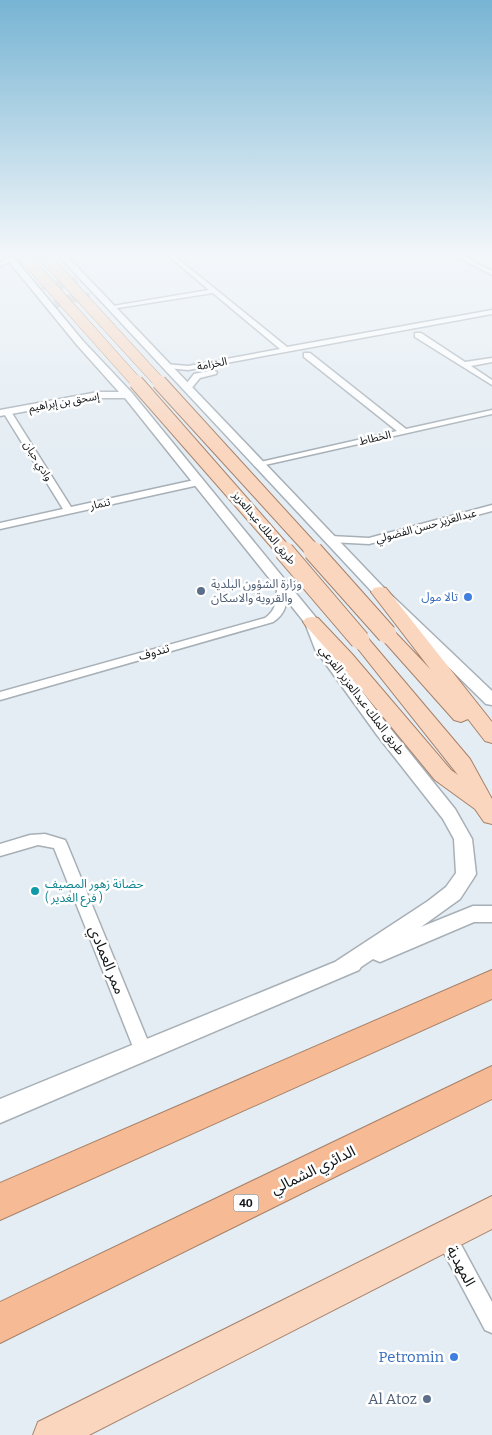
<svg xmlns="http://www.w3.org/2000/svg" width="492" height="1435" viewBox="0 0 492 1435" font-family="Bitter,'Noto Sans Arabic',serif">
<style>
.lines{fill:none;stroke-linecap:round;stroke-linejoin:round}
.tertiary-tunnel{stroke:#c5cdd2;stroke-width:9;stroke-dasharray:9 4.5;stroke-linecap:butt}
.minor-casing{stroke:#a8b0b7;stroke-width:3}
.tertiary-casing{stroke:#a8b0b7;stroke-width:3}
.primary-casing{stroke:#a78169;stroke-width:2}
.motorway-casing{stroke:#a78169;stroke-width:2}
.minor{fill:#fff;fill-rule:evenodd}
.tertiary{fill:#fff;fill-rule:evenodd}
.primary{fill:#fad6bf;fill-rule:evenodd}
.motorway{fill:#f6bb95;fill-rule:evenodd}
.primary-bridge-far2-casing{stroke:#a78169;stroke-width:12;stroke-linecap:butt}
.primary-bridge-far1-casing{stroke:#a78169;stroke-width:16;stroke-linecap:butt}
.primary-bridge-casing{stroke:#a78169;stroke-width:21;stroke-linecap:butt}
.primary-bridge-far2{stroke:#fad6bf;stroke-width:11}
.primary-bridge-far1{stroke:#fad6bf;stroke-width:14}
.primary-bridge{stroke:#fad6bf;stroke-width:19}
.service-dot{fill:#5c6f8a;stroke:#fff;stroke-width:2}
.shop-dot{fill:#3f7fe0;stroke:#fff;stroke-width:2}
.culture-dot{fill:#0f9aa8;stroke:#fff;stroke-width:2}
.labels{text-anchor:middle;dominant-baseline:central;stroke-width:5;stroke-linejoin:round;paint-order:stroke}
.far-street-label{font-size:11px;fill:#131618;stroke:#fff}
.shield{fill:#fff;stroke:#5a5c5d;stroke-width:1}
.shield-label{font-size:11px;font-weight:bold;fill:#131618}
.service-label{font-size:12px;fill:#4e5e75;stroke:#fff;text-anchor:start}
.shop-label{font-size:12px;fill:#366cbe;stroke:#fff;text-anchor:end}
.street-label{font-size:12px;fill:#131618;stroke:#fff}
.culture-label{font-size:12px;fill:#0d838f;stroke:#fff;text-anchor:start}
.near-street-label{font-size:15px;fill:#131618;stroke:#fff}
.near-shop-label{font-size:15px;fill:#366cbe;stroke:#fff;text-anchor:end}
.near-service-label{font-size:15px;fill:#4e5e75;stroke:#fff;text-anchor:end}
</style>
<rect width="100%" height="100%" fill="#e4edf3"/>
<g class="lines">
<g class="tertiary-tunnel">
<polyline points="42,285 59,285 77,281"/>
<polyline points="55,304 73,298 93,297"/>
</g>
<g class="minor-casing">
<g id="minor">
<polygon points="165,253 171,253 287,347 492,310 492,314 188,370 168,368 164,366 165,364 188,366 280,349 213,293 111,309 110,308 113,306 209,290"/>
<polygon points="450,253 457,253 492,271 492,275"/>
<polygon points="11,257 13,260 0,266 0,262"/>
<polygon points="415,333 421,333 465,362 492,358 492,362 471,366 492,380 492,385 415,337"/>
<polygon points="304,353 310,353 406,429 492,410 492,414 256,467 256,463 397,431 304,357"/>
<polygon points="213,370 217,372 216,374 200,378 190,390 183,388 194,374"/>
<polygon points="4,410 10,410 71,507 199,479 204,482 199,485 0,529 0,523 63,509 3,412"/>
<polygon points="492,505 492,511 369,544 330,542 325,539 330,536 369,538"/>
<path d="M282,582L287,585C288,600 287,613 273,622L0,700V692L265,618C277,610 277,598 277,585Z"/>
<polygon points="45,834 65,840 67,844 152,1051 149,1057 143,1059 137,1057 54,848 38,845 0,856 0,844 30,835"/>
<polygon points="445,1225 452,1228 492,1302 492,1333 485,1330 438,1242 435,1235 438,1228"/>
</g>
</g>
<g class="tertiary-casing">
<g id="tertiary">
<polygon points="2,253 10,253 83,341 132,393 317,619 327,645 389,727 455,809 472,839 476,874 473,879 460,899 421,927 473,906 492,906 492,922 474,922 387,959 380,962 373,959 361,967 359,970 0,1123 0,1099 335,962 428,901 446,887 456,873 454,839 443,819 377,735 315,649 305,623 125,398 98,398 0,416 0,410 98,392 119,392 77,345"/>
<polygon points="56,253 64,253 385,589 492,691 492,705 486,704 375,595"/>
</g>
</g>
<g class="primary-casing">
<g id="primary">
<polygon points="380,587 386,588 492,722 492,743 485,741 468,719 461,722 454,720 381,638 378,634 381,630 387,628 393,630 431,670 371,592 374,588"/>
<polygon points="312,617 318,618 352,654 451,770 458,775 351,640 354,636 360,634 366,636 470,759 492,799 492,824 484,822 475,809 435,780 338,662 306,626 303,622 306,618"/>
<polygon points="492,1196 492,1229 89,1435 33,1435 38,1422"/>
</g>
</g>
<g class="motorway-casing">
<g id="motorway">
<polygon points="492,970 492,999 0,1220 0,1183"/>
<polygon points="492,1066 492,1099 0,1343 0,1302"/>
</g>
</g>
<use href="#minor" class="minor"/>
<use href="#tertiary" class="tertiary"/>
<use href="#primary" class="primary"/>
<use href="#motorway" class="motorway"/>
<g class="primary-bridge-far2-casing">
<g id="primary-bridge-far2">
<polyline points="21,253 137,383"/>
<polyline points="41,253 160,383"/>
</g>
</g>
<g class="primary-bridge-far1-casing">
<g id="primary-bridge-far1">
<polyline points="136,382 285,552"/>
<polyline points="159,382 314,552"/>
</g>
</g>
<g class="primary-bridge-casing">
<g id="primary-bridge">
<polyline points="284,551 360,640"/>
<polyline points="313,551 387,634"/>
</g>
</g>
<use href="#primary-bridge-far2" class="primary-bridge-far2"/>
<use href="#primary-bridge-far1" class="primary-bridge-far1"/>
<use href="#primary-bridge" class="primary-bridge"/>
</g>
<linearGradient id="sky" x2="0" y2="1"><stop stop-color="#77b4d3"/><stop offset="0.56" stop-color="#f3f7fa"/><stop offset="1" stop-color="#f3f7fa" stop-opacity="0"/></linearGradient>
<rect width="492" height="453" fill="url(#sky)"/>
<g class="service-dot">
<circle cx="201" cy="591" r="5"/>
<circle cx="427" cy="1399" r="5"/>
</g>
<g class="shop-dot">
<circle cx="468" cy="597" r="5"/>
<circle cx="454" cy="1357" r="5"/>
</g>
<circle class="culture-dot" cx="35" cy="891" r="5"/>
<g class="labels">
<g class="far-street-label">
<text transform="translate(212 364) rotate(-11)">الخزامة</text>
<text transform="translate(64 402) rotate(-10)">إسحق بن إبراهيم</text>
<text transform="translate(375 438) rotate(-13)">الخطاط</text>
<text transform="translate(38 461) rotate(58)">وادي حبان</text>
<text transform="translate(100 504) rotate(-13)">تنمار</text>
<text transform="translate(426 526) rotate(-15)">عبدالعزيز حسن الفضولي</text>
<text transform="translate(264 528) rotate(50)">طريق الملك عبدالعزيز</text>
</g>
<rect class="shield" x="233.5" y="1194.5" width="25" height="17" rx="4"/>
<g class="shield-label">
<text x="246" y="1203">40</text>
</g>
<g class="service-label">
<text x="211" y="584">وزارة الشؤون البلدية<tspan x="211" dy="14">والقروية والاسكان</tspan></text>
</g>
<g class="shop-label">
<text x="458" y="597">تالا مول</text>
</g>
<g class="street-label">
<text transform="translate(154 652) rotate(-16)">تندوف</text>
<text transform="translate(362 700) rotate(53)">طريق الملك عبدالعزيز الفرعي</text>
</g>
<g class="culture-label">
<text x="45" y="884">حضانة زهور المصيف<tspan x="45" dy="14">( فرع الغدير )</tspan></text>
</g>
<g class="near-street-label">
<text transform="translate(107 960) rotate(68)">ممر العمادي</text>
<text transform="translate(313 1170) rotate(-26)">الدائري الشمالي</text>
<text transform="translate(461 1266) rotate(62)">المهدية</text>
</g>
<g class="near-shop-label">
<text x="444" y="1357">Petromin</text>
</g>
<g class="near-service-label">
<text x="417" y="1399">Al Atoz</text>
</g>
</g>
</svg>
